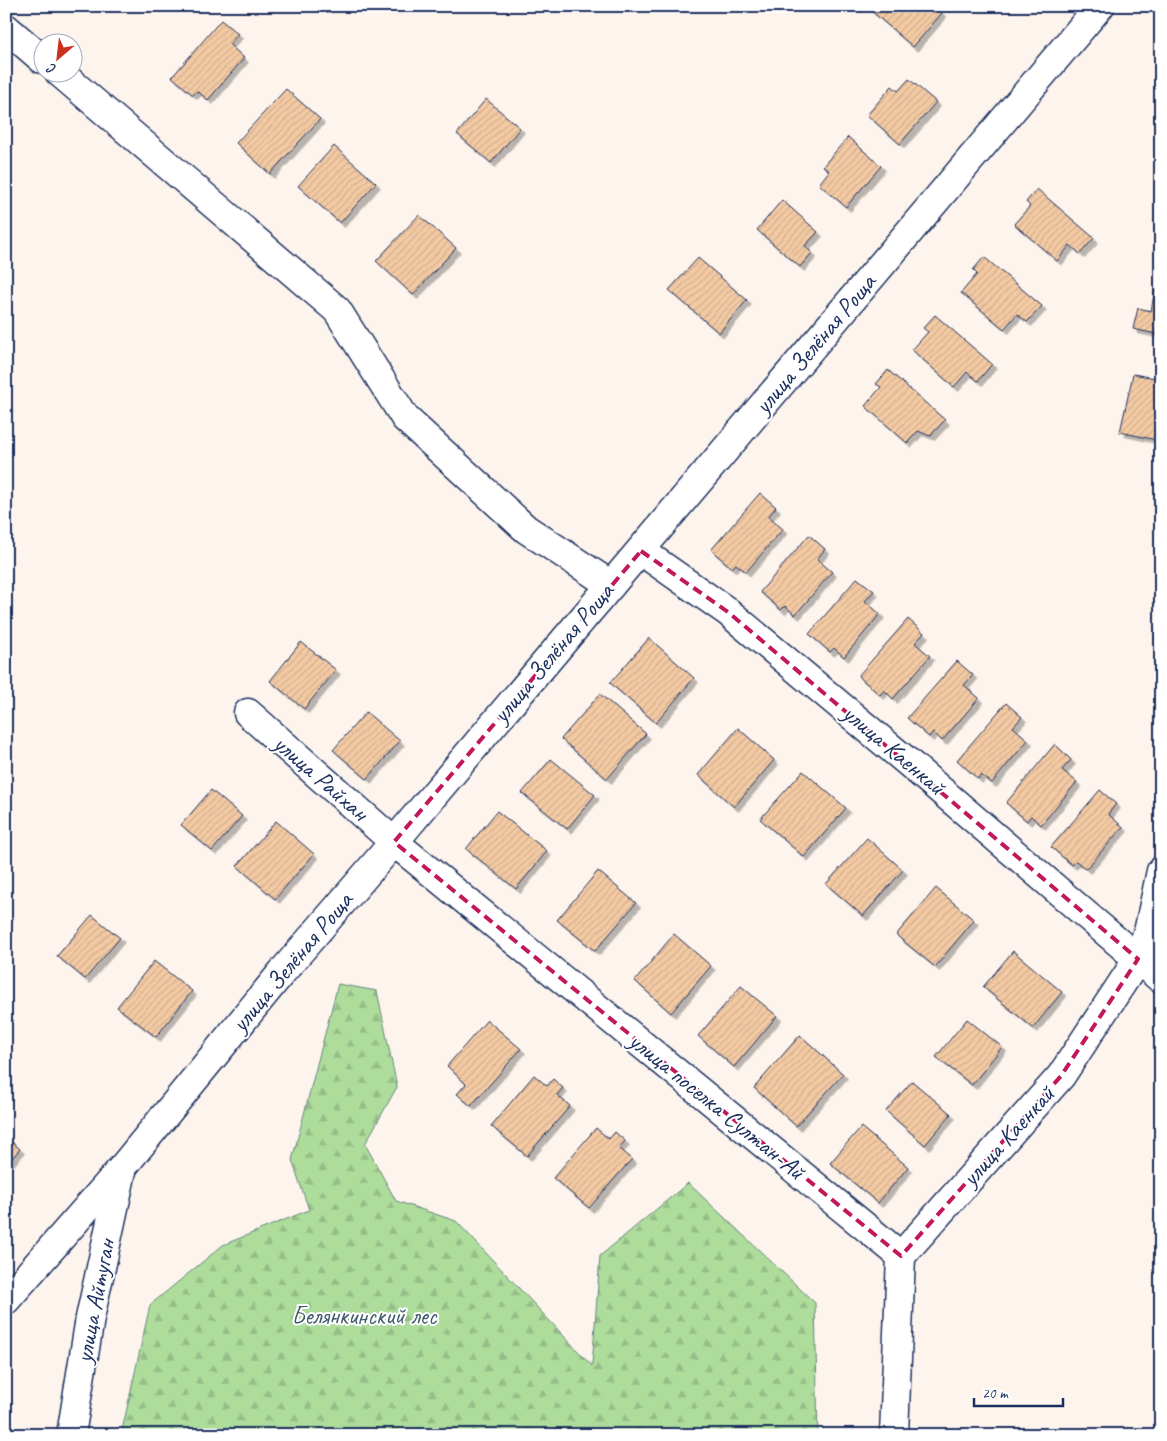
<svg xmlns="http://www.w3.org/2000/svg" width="1167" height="1441" viewBox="0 0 1167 1441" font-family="Caveat,sans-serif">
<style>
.forest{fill:url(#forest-firs);stroke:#64867c}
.building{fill:url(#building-hatch);stroke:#1b2f5e;filter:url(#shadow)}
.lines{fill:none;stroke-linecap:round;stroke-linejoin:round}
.minor-casing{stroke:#1b2f5e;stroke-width:31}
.minor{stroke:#fff;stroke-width:28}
.marked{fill:none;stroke:#c2185b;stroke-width:4;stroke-dasharray:10 6;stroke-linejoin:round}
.labels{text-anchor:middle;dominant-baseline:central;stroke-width:4;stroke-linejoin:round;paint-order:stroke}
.street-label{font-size:25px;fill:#1b2f5e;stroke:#fff}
.park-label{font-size:25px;fill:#405a6d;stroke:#fff}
</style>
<defs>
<pattern id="forest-firs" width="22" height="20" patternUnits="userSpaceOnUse" patternTransform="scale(1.25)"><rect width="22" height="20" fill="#aedc9b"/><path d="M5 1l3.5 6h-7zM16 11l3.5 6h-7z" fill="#95bd88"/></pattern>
<pattern id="building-hatch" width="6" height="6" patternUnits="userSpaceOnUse" patternTransform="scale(1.25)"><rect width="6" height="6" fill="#f4caa3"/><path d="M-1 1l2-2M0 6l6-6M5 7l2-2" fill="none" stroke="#d1ae8f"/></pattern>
<filter id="shadow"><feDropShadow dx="4.5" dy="4.5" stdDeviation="0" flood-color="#0004"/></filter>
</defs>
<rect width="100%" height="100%" fill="#fdf4ed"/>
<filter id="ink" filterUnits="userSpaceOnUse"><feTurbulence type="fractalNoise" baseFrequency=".02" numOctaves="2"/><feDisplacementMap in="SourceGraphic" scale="10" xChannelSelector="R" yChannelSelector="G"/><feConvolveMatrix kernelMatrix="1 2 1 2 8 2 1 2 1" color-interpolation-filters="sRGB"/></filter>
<g filter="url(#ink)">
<polygon class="forest" points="338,984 377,991 397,1087 365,1144 396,1201 456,1221 592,1366 600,1256 688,1183 815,1303 818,1435 121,1435 150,1305 223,1245 309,1210 292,1160"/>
<g class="building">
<polygon points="872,6 935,6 942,13 913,47 869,9"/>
<polygon points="221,20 238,34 229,44 244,58 208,100 197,91 193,95 172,77"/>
<polygon points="909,79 936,102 900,144 867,115 892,86 898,91"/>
<polygon points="286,89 320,119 270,174 236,143"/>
<polygon points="486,99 520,128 491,163 457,134"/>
<polygon points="848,137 881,166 846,207 819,184 829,171 823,166"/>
<polygon points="334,146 376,183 340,223 298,186"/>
<polygon points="1037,189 1094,238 1080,254 1070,245 1057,261 1014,224 1030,206 1026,202"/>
<polygon points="782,200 818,232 805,246 812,253 800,267 757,230"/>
<polygon points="419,215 456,248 413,295 376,261"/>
<polygon points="984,257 1042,306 1027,322 1017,314 1004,329 961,293 977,274 973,270"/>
<polygon points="698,258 747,300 719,333 669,290"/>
<polygon points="1155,290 1161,292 1161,335 1133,329 1138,308 1151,311"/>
<polygon points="935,315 992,364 978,381 967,372 954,387 912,350 928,332 923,328"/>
<polygon points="888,370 945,420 930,436 918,431 907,443 865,406 881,387 876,384"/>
<polygon points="1133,374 1161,379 1161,441 1120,432"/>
<polygon points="760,493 776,507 768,517 783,529 746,572 736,564 732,568 711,550"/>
<polygon points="809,535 825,549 817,559 832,572 795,615 785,606 781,610 760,592"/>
<polygon points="857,578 874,591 865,601 880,614 844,657 834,648 830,652 809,634"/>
<polygon points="908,619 924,633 915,643 930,656 893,699 884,690 880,695 858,676"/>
<polygon points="649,638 694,678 656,723 610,683"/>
<polygon points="301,642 336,670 304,709 270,681"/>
<polygon points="957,661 973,675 964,685 979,698 942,741 933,732 929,737 907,718"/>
<polygon points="600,694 646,734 607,779 561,739"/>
<polygon points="1006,703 1022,717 1013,727 1028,740 992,783 981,775 978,779 957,760"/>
<polygon points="366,712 400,741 367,779 333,750"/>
<polygon points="738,728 774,760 734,807 698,775"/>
<polygon points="1055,744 1071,760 1062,770 1077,782 1041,825 1031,816 1027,821 1006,803"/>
<polygon points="551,759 595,795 567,829 522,793"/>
<polygon points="803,771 846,808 804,857 760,819"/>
<polygon points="211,790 242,816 212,851 181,825"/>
<polygon points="1100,790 1116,804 1108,814 1123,827 1086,869 1076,861 1072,865 1051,847"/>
<polygon points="497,811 547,851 516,889 466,849"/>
<polygon points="276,821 314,854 275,899 237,866"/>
<polygon points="867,838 903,870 863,916 826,884"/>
<polygon points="598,871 636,903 595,951 557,920"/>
<polygon points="936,888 974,920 935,967 896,935"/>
<polygon points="92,915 120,938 85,979 57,956"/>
<polygon points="674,934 711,966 671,1013 635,981"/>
<polygon points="1013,951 1062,992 1033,1028 983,987"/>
<polygon points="154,961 192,991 156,1037 117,1007"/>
<polygon points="741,986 777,1016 734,1067 698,1036"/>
<polygon points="967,1019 1002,1047 972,1085 936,1057"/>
<polygon points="487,1020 521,1049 471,1106 457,1094 466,1084 447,1066"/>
<polygon points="800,1035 843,1074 796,1126 754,1088"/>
<polygon points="534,1075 547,1086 553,1079 563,1088 557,1095 570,1106 527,1156 491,1126"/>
<polygon points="912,1081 951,1114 925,1145 886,1111"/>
<polygon points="861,1127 908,1167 878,1203 830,1163"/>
<polygon points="596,1128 609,1139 615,1132 625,1141 619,1148 632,1159 589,1208 553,1178"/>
<polygon points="6,1137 20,1149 6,1165"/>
</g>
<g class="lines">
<g class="minor-casing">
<g id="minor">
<polyline points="6,28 42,59"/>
<polyline points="59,72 337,310 405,418 526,529 611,585"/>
<polyline points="641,551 728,612 910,764 1161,979"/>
<polyline points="248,713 394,842 901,1256 894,1435"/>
<polyline points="901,1256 1061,1076 1138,959 1149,928 1161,871"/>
<polyline points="6,1300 122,1168 283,971 394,842 1100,6"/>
<polyline points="71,1435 90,1318 122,1171"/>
</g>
</g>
<use href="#minor" class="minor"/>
</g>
</g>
<path class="marked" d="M641,551L728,612L1138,959L1061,1076L901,1256L394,842Z"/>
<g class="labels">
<g class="street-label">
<text transform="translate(815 344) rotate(-50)">улица Зелёная Роща</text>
<text transform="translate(553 653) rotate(-50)">улица Зелёная Роща</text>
<text transform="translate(894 750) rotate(40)">улица Каенкай</text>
<text transform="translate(321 778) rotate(41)">улица Райхан</text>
<text transform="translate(292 962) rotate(-50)">улица Зелёная Роща</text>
<text transform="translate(717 1106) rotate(39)">улица поселка Султан-Ай</text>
<text transform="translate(1008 1136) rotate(-48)">улица Каенкай</text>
<text transform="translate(95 1301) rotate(-79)">улица Айтуган</text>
</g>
<g class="park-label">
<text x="364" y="1316">Белянкинский лес</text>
</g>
</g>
<rect width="1167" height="1441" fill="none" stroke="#fff" stroke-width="25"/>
<rect x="12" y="12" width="1142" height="1416" fill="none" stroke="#1b2f5e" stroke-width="2" filter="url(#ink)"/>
<g transform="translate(58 58) rotate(208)"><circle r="24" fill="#ffffff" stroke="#a4acbf"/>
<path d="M0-4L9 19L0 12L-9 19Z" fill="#c8321e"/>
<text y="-8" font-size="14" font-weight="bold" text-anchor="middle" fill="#1b2f5e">С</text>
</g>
<path d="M974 1398v8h89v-8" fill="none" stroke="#1b2f5e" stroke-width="2.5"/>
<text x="982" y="1398" font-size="15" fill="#1b2f5e" stroke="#ffffff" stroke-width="4" paint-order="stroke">20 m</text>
</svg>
